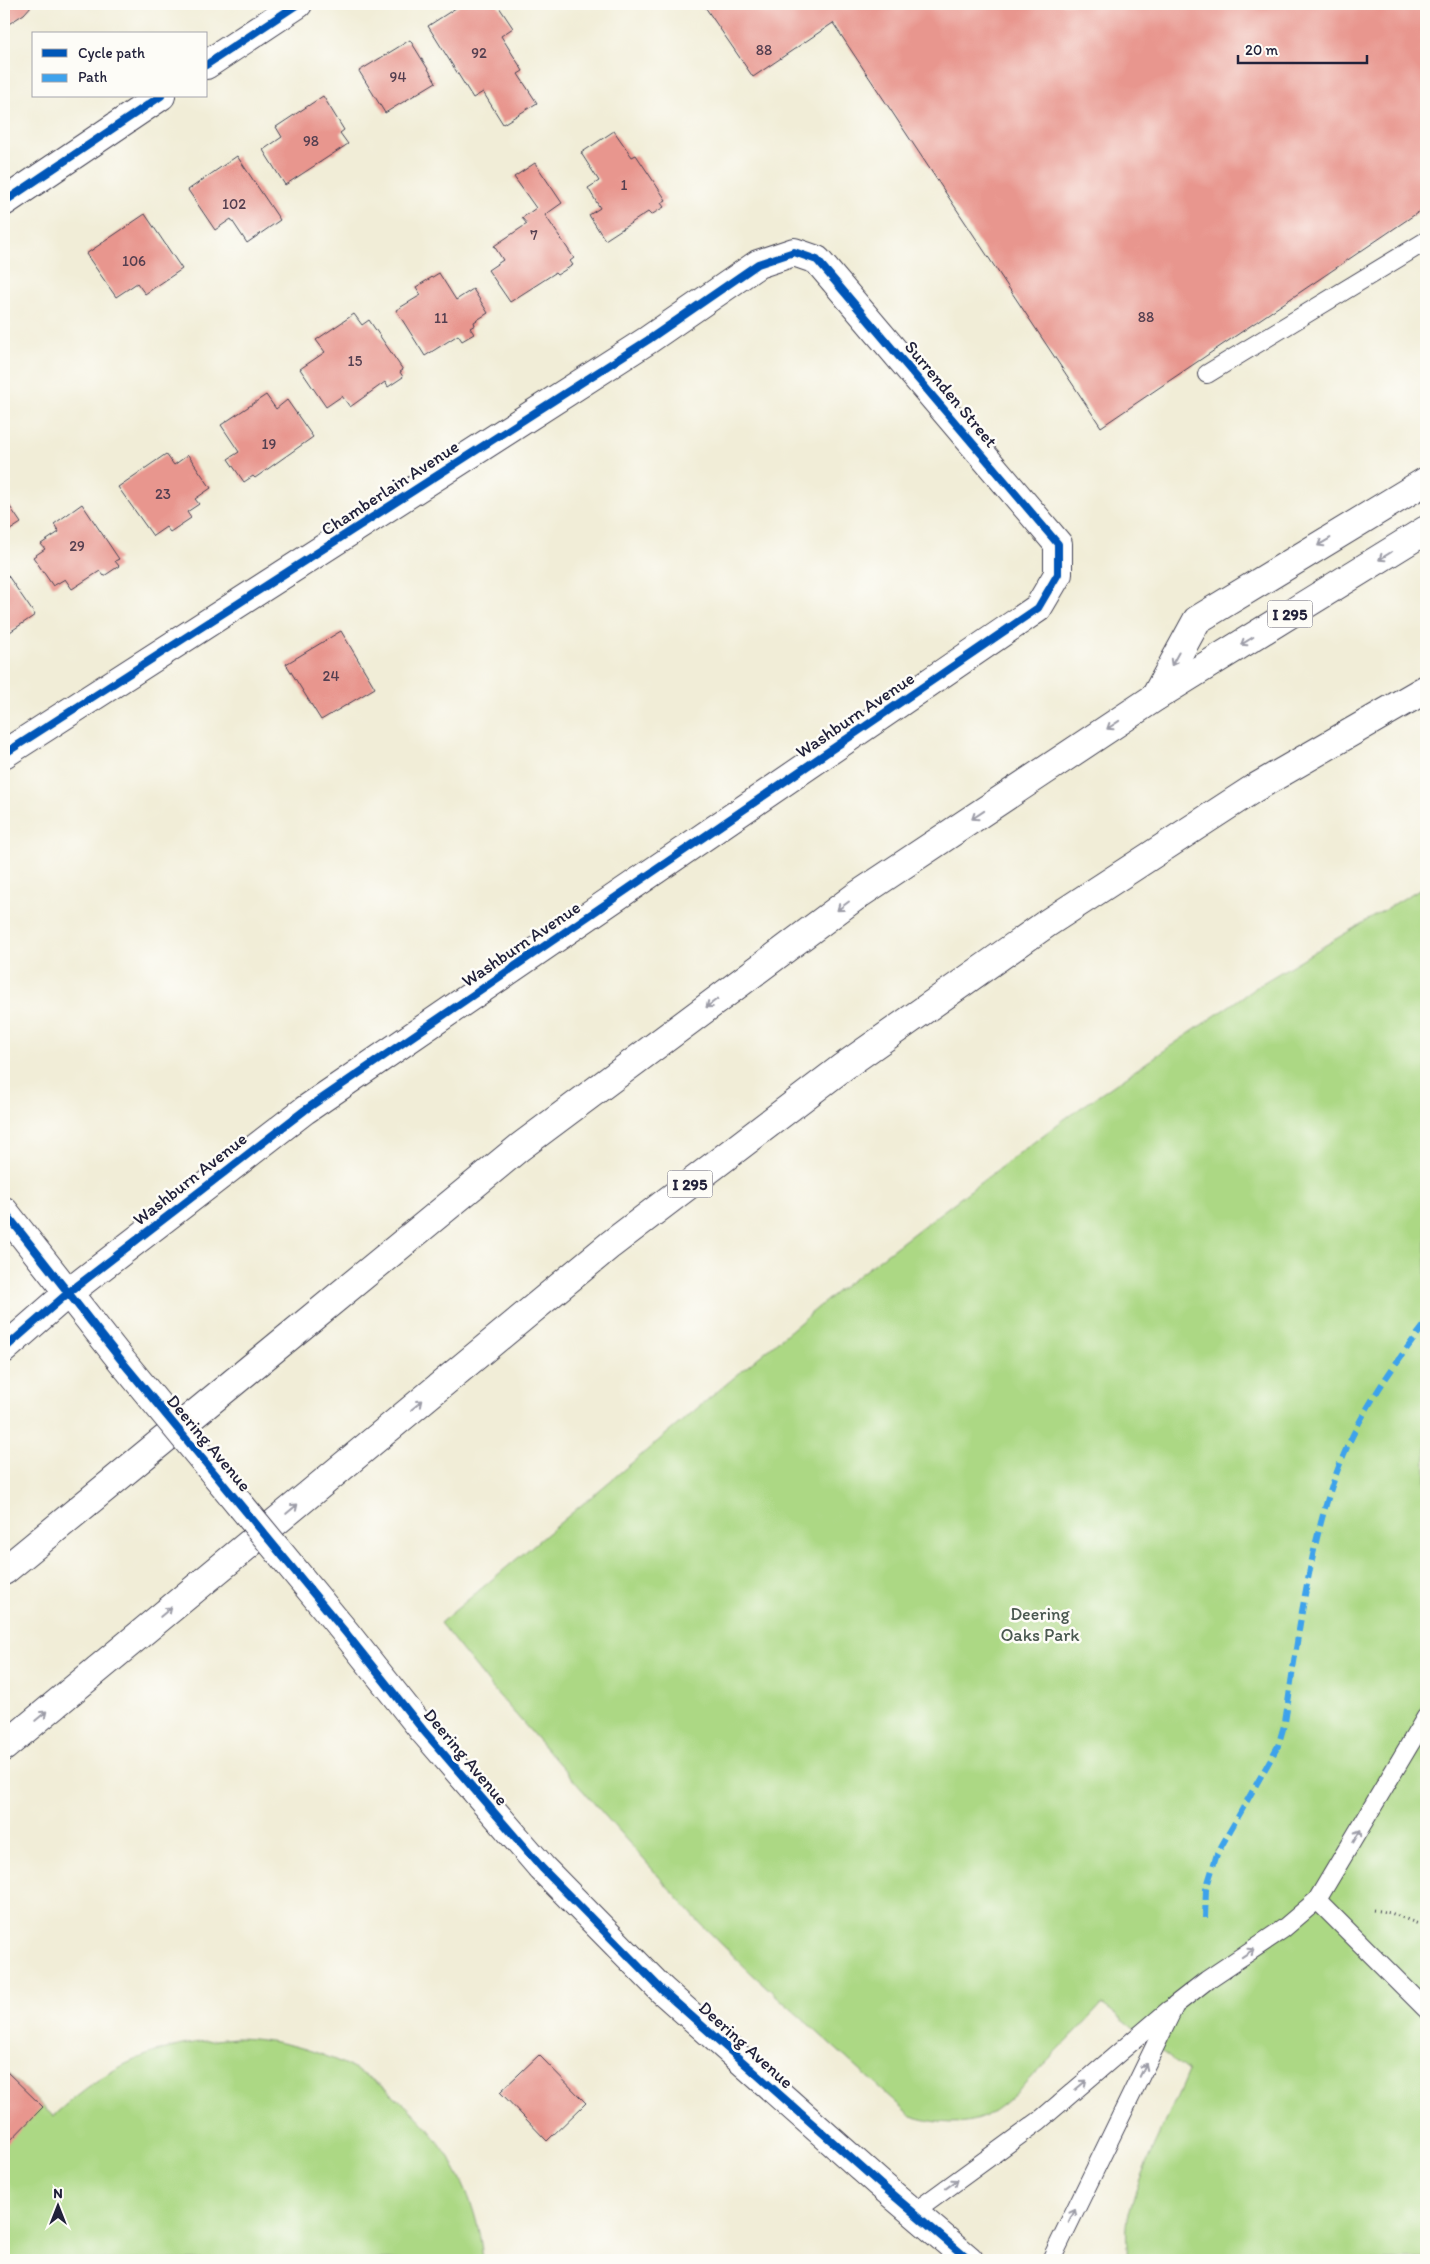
<svg xmlns="http://www.w3.org/2000/svg" width="1430" height="2264" viewBox="0 0 1430 2264" font-family="Itim,sans-serif">
<style>
.green{fill:#acd884;stroke:#677d60}
.building{fill:#e8968e}
.lines{fill:none;stroke-linecap:round;stroke-linejoin:round}
.lane-casing{stroke:#414052;stroke-width:20}
.street-casing{stroke:#414052;stroke-width:30}
.secondary-casing{stroke:#414052;stroke-width:30}
.highway-casing{stroke:#414052;stroke-width:30}
.path{stroke:#414052;stroke-width:3;stroke-dasharray:1 4;stroke-linecap:butt}
.lane{stroke:#fff;stroke-width:18}
.street{stroke:#fff;stroke-width:28}
.secondary{stroke:#fff;stroke-width:28}
.highway{stroke:#fff;stroke-width:28}
.secondary-bridge-casing{stroke:#414052;stroke-width:30;stroke-linecap:butt}
.secondary-bridge{stroke:#fff;stroke-width:28}
.quiet{stroke:#3ea2ec;stroke-width:6;stroke-dasharray:12 6;stroke-linecap:butt}
.cycleway-casing{stroke:#fdfcf7;stroke-width:11}
.cycleway{stroke:#0057b8;stroke-width:8}
.oneway{stroke:#9c9ca7}
.labels{text-anchor:middle;dominant-baseline:central;stroke-width:5;stroke-linejoin:round;paint-order:stroke}
.number-label{font-size:15px;fill:#543f50}
.shield{fill:#fdfcf7;stroke:#646373;stroke-width:1}
.shield-label{font-size:16px;font-weight:bold;fill:#22223b}
.street-label{font-size:18px;fill:#22223b;stroke:#fdfcf7}
.park-label{font-size:18px;fill:#4b5951;stroke:#fdfcf7}
</style>
<rect width="100%" height="100%" fill="#fdfcf7"/>
<filter id="ink" filterUnits="userSpaceOnUse"><feTurbulence type="fractalNoise" baseFrequency=".02" numOctaves="2"/><feDisplacementMap in="SourceGraphic" scale="10" xChannelSelector="R" yChannelSelector="G"/><feConvolveMatrix kernelMatrix="1 2 1 2 8 2 1 2 1" color-interpolation-filters="sRGB"/></filter>
<filter id="wash" filterUnits="userSpaceOnUse"><feTurbulence type="fractalNoise" baseFrequency=".0096" numOctaves="4" result="noise"/><feDisplacementMap in="SourceGraphic" scale="20" xChannelSelector="R" yChannelSelector="G"/><feGaussianBlur stdDeviation="1.12" result="paint"/><feColorMatrix in="noise" values="0 0 0 0 0 0 0 0 0 0 0 0 0 0 0 0 0 1.4 0 .05"/><feComposite in="paint" operator="in"/></filter>
<g filter="url(#wash)">
<rect width="100%" height="100%" fill="#f1edd7"/>
<g class="green">
<path d="M1426,885V2260H1128C1127,2245 1125,2229 1129,2214C1141,2164 1169,2119 1188,2071L1102,2004C1082,2026 1061,2047 1040,2068C1024,2084 1007,2104 986,2116C963,2127 933,2123 911,2116L751,1973L698,1921L494,1690L440,1623L839,1290L1063,1120L1264,982Z"/>
<path d="M236,2038C360,2041 472,2132 483,2260H4L5,2070L53,2116C112,2062 156,2044 236,2038Z"/>
</g>
<g id="blocks">
<g class="building">
<polygon points="4,4 33,4 24,14 4,27"/>
<polygon points="462,4 497,4 513,28 501,36 523,71 518,74 537,103 503,124 483,92 473,98 428,26"/>
<polygon points="703,4 1426,4 1426,207 1101,427 833,23 753,77"/>
<polygon points="410,40 436,82 385,113 359,71"/>
<polygon points="323,96 344,130 340,133 348,144 285,185 263,150 282,137 276,127"/>
<polygon points="614,131 632,157 636,155 666,200 661,203 664,207 651,215 648,212 605,240 589,215 600,208 588,188 599,181 581,153"/>
<polygon points="237,156 280,220 247,243 231,219 215,230 188,190"/>
<polygon points="535,163 562,203 545,215 574,258 570,261 573,265 557,275 555,273 510,302 488,270 503,260 494,246 527,224 522,218 536,208 514,177"/>
<polygon points="145,214 182,269 145,294 137,283 116,297 86,254"/>
<polygon points="439,273 456,300 473,289 488,313 474,322 475,325 470,328 474,334 462,341 458,335 425,356 396,310 421,295 416,287"/>
<polygon points="354,314 362,325 369,320 403,370 400,372 403,377 388,387 385,382 350,407 342,396 326,407 300,369 325,352 316,340"/>
<polygon points="266,395 276,409 287,400 313,437 255,478 253,476 244,482 228,459 239,452 221,425"/>
<polygon points="166,454 174,465 188,455 211,488 195,499 199,504 187,512 191,518 170,532 166,527 153,536 118,487"/>
<polygon points="4,498 21,523 4,534"/>
<polygon points="82,504 119,559 115,561 119,566 104,576 100,571 72,589 65,579 53,586 33,557 45,549 41,544 59,532 54,524"/>
<polygon points="4,570 35,615 4,636"/>
<polygon points="341,631 375,688 321,720 286,664"/>
<polygon points="539,2055 586,2103 547,2141 500,2092"/>
<polygon points="4,2069 43,2107 4,2147"/>
</g>
</g>
</g>
<g filter="url(#ink)">
<use href="#blocks" fill-opacity="0" stroke="#414052" stroke-width="1"/>
<g class="lines">
<g class="lane-casing">
<g id="lane">
<polyline points="1207,374 1426,241"/>
<polyline points="1317,1900 1426,2009"/>
<polyline points="913,2213 1039,2121 1169,2010"/>
<polyline points="1051,2260 1175,2005 1207,1980 1283,1929 1317,1900 1426,1717"/>
</g>
</g>
<g class="street-casing">
<polyline id="street" points="4,754 648,340 758,264 794,252 817,260 1058,544 1058,574 1038,608 305,1110 68,1293 4,1349"/>
</g>
<g class="secondary-casing">
<g id="secondary">
<polyline points="206,65 298,4"/>
<polyline points="4,202 161,96"/>
<polyline points="4,1211 125,1365"/>
<polyline points="423,1730 542,1868 662,1990 880,2184 969,2260"/>
</g>
</g>
<g class="highway-casing">
<g id="highway">
<polyline points="1155,697 1197,620 1426,481"/>
<polyline points="4,1571 520,1147 855,897 1154,698 1426,530"/>
<polyline points="4,1747 610,1245 843,1067 1046,924 1253,789 1426,689"/>
</g>
</g>
<polyline class="path" points="1373,1910 1391,1913 1426,1927"/>
<use href="#lane" class="lane"/>
<use href="#street" class="street"/>
<use href="#secondary" class="secondary"/>
<use href="#highway" class="highway"/>
<g class="secondary-bridge-casing">
<polyline id="secondary-bridge" points="125,1365 346,1633 423,1730"/>
</g>
<use href="#secondary-bridge" class="secondary-bridge"/>
<path class="quiet" d="M1205,1918L1206,1889L1217,1854L1278,1746L1285,1722C1298,1639 1308,1548 1338,1469C1358,1416 1391,1368 1426,1323"/>
<g class="cycleway-casing">
<g id="cycleway">
<polyline points="206,65 298,4"/>
<polyline points="4,202 161,96"/>
<polyline points="4,754 648,340 758,264 794,252 817,260 1058,544 1058,574 1038,608 305,1110 68,1293 4,1349"/>
<polyline points="4,1211 125,1365 346,1633 423,1730 542,1868 662,1990 880,2184 969,2260"/>
</g>
</g>
<use href="#cycleway" class="cycleway"/>
</g>
<defs><path id="oneway-shaft" d="M-6 0H5M1.5-3L5.5 0L1.5 3" fill="none" stroke-width="1.6" stroke-linecap="round" stroke-linejoin="round" transform="scale(1.25)"/></defs>
<g class="oneway">
<use href="#oneway-shaft" transform="translate(1324 542) rotate(149)"/>
<use href="#oneway-shaft" transform="translate(1385 556) rotate(148)"/>
<use href="#oneway-shaft" transform="translate(1247 641) rotate(148)"/>
<use href="#oneway-shaft" transform="translate(1175 659) rotate(119)"/>
<use href="#oneway-shaft" transform="translate(1113 725) rotate(146)"/>
<use href="#oneway-shaft" transform="translate(978 815) rotate(146)"/>
<use href="#oneway-shaft" transform="translate(843 906) rotate(143)"/>
<use href="#oneway-shaft" transform="translate(712 1003) rotate(143)"/>
<use href="#oneway-shaft" transform="translate(417 1405) rotate(-40)"/>
<use href="#oneway-shaft" transform="translate(292 1509) rotate(-40)"/>
<use href="#oneway-shaft" transform="translate(166 1612) rotate(-40)"/>
<use href="#oneway-shaft" transform="translate(41 1716) rotate(-40)"/>
<use href="#oneway-shaft" transform="translate(1357 1836) rotate(-60)"/>
<use href="#oneway-shaft" transform="translate(1248 1953) rotate(-34)"/>
<use href="#oneway-shaft" transform="translate(1143 2070) rotate(-64)"/>
<use href="#oneway-shaft" transform="translate(1081 2085) rotate(-40)"/>
<use href="#oneway-shaft" transform="translate(952 2184) rotate(-36)"/>
<use href="#oneway-shaft" transform="translate(1072 2216) rotate(-64)"/>
</g>
</g>
<g class="labels">
<g class="number-label">
<text x="764" y="50">88</text>
<text x="479" y="53">92</text>
<text x="398" y="77">94</text>
<text x="311" y="141">98</text>
<text x="624" y="185">1</text>
<text x="234" y="204">102</text>
<text x="534" y="235">7</text>
<text x="134" y="261">106</text>
<text x="1146" y="317">88</text>
<text x="441" y="318">11</text>
<text x="355" y="361">15</text>
<text x="269" y="444">19</text>
<text x="163" y="494">23</text>
<text x="77" y="546">29</text>
<text x="331" y="676">24</text>
</g>
<g class="shield">
<rect x="1267.5" y="600.5" width="45" height="27" rx="4"/>
<rect x="667.5" y="1170.5" width="45" height="27" rx="4"/>
</g>
<g class="shield-label">
<text x="1290" y="614">I 295</text>
<text x="690" y="1184">I 295</text>
</g>
<g class="street-label">
<text transform="translate(951 394) rotate(50)">Surrenden Street</text>
<text transform="translate(390 488) rotate(-33)">Chamberlain Avenue</text>
<text transform="translate(855 715) rotate(-34)">Washburn Avenue</text>
<text transform="translate(521 944) rotate(-34)">Washburn Avenue</text>
<text transform="translate(190 1179) rotate(-38)">Washburn Avenue</text>
<text transform="translate(209 1443) rotate(50)">Deering Avenue</text>
<text transform="translate(466 1757) rotate(50)">Deering Avenue</text>
<text transform="translate(746 2045) rotate(42)">Deering Avenue</text>
</g>
<g class="park-label">
<text x="1040" y="1614">Deering<tspan x="1040" dy="21">Oaks Park</tspan></text>
</g>
</g>
<rect width="1430" height="2264" fill="none" stroke="#fdfcf7" stroke-width="20"/>
<rect x="32" y="32" width="175" height="65" fill="#fdfcf7" stroke="#a5a5ac"/>
<rect x="42" y="49" width="25" height="8" fill="#0057b8" stroke="#a5a5ac"/>
<text x="78" y="58" font-size="15" fill="#22223b">Cycle path</text>
<rect x="42" y="74" width="25" height="8" fill="#3ea2ec" stroke="#a5a5ac"/>
<text x="78" y="82" font-size="15" fill="#22223b">Path</text>
<g transform="translate(58 2206)" stroke="#fdfcf7" stroke-width="4" paint-order="stroke">
<path d="M0-4L9 19L0 12L-9 19Z" fill="#22223b"/>
<text y="-8" font-size="14" font-weight="bold" text-anchor="middle" fill="#22223b">N</text>
</g>
<path d="M1238 55v8h129v-8" fill="none" stroke="#22223b" stroke-width="2.5"/>
<text x="1245" y="55" font-size="15" fill="#22223b" stroke="#fdfcf7" stroke-width="4" paint-order="stroke">20 m</text>
</svg>
